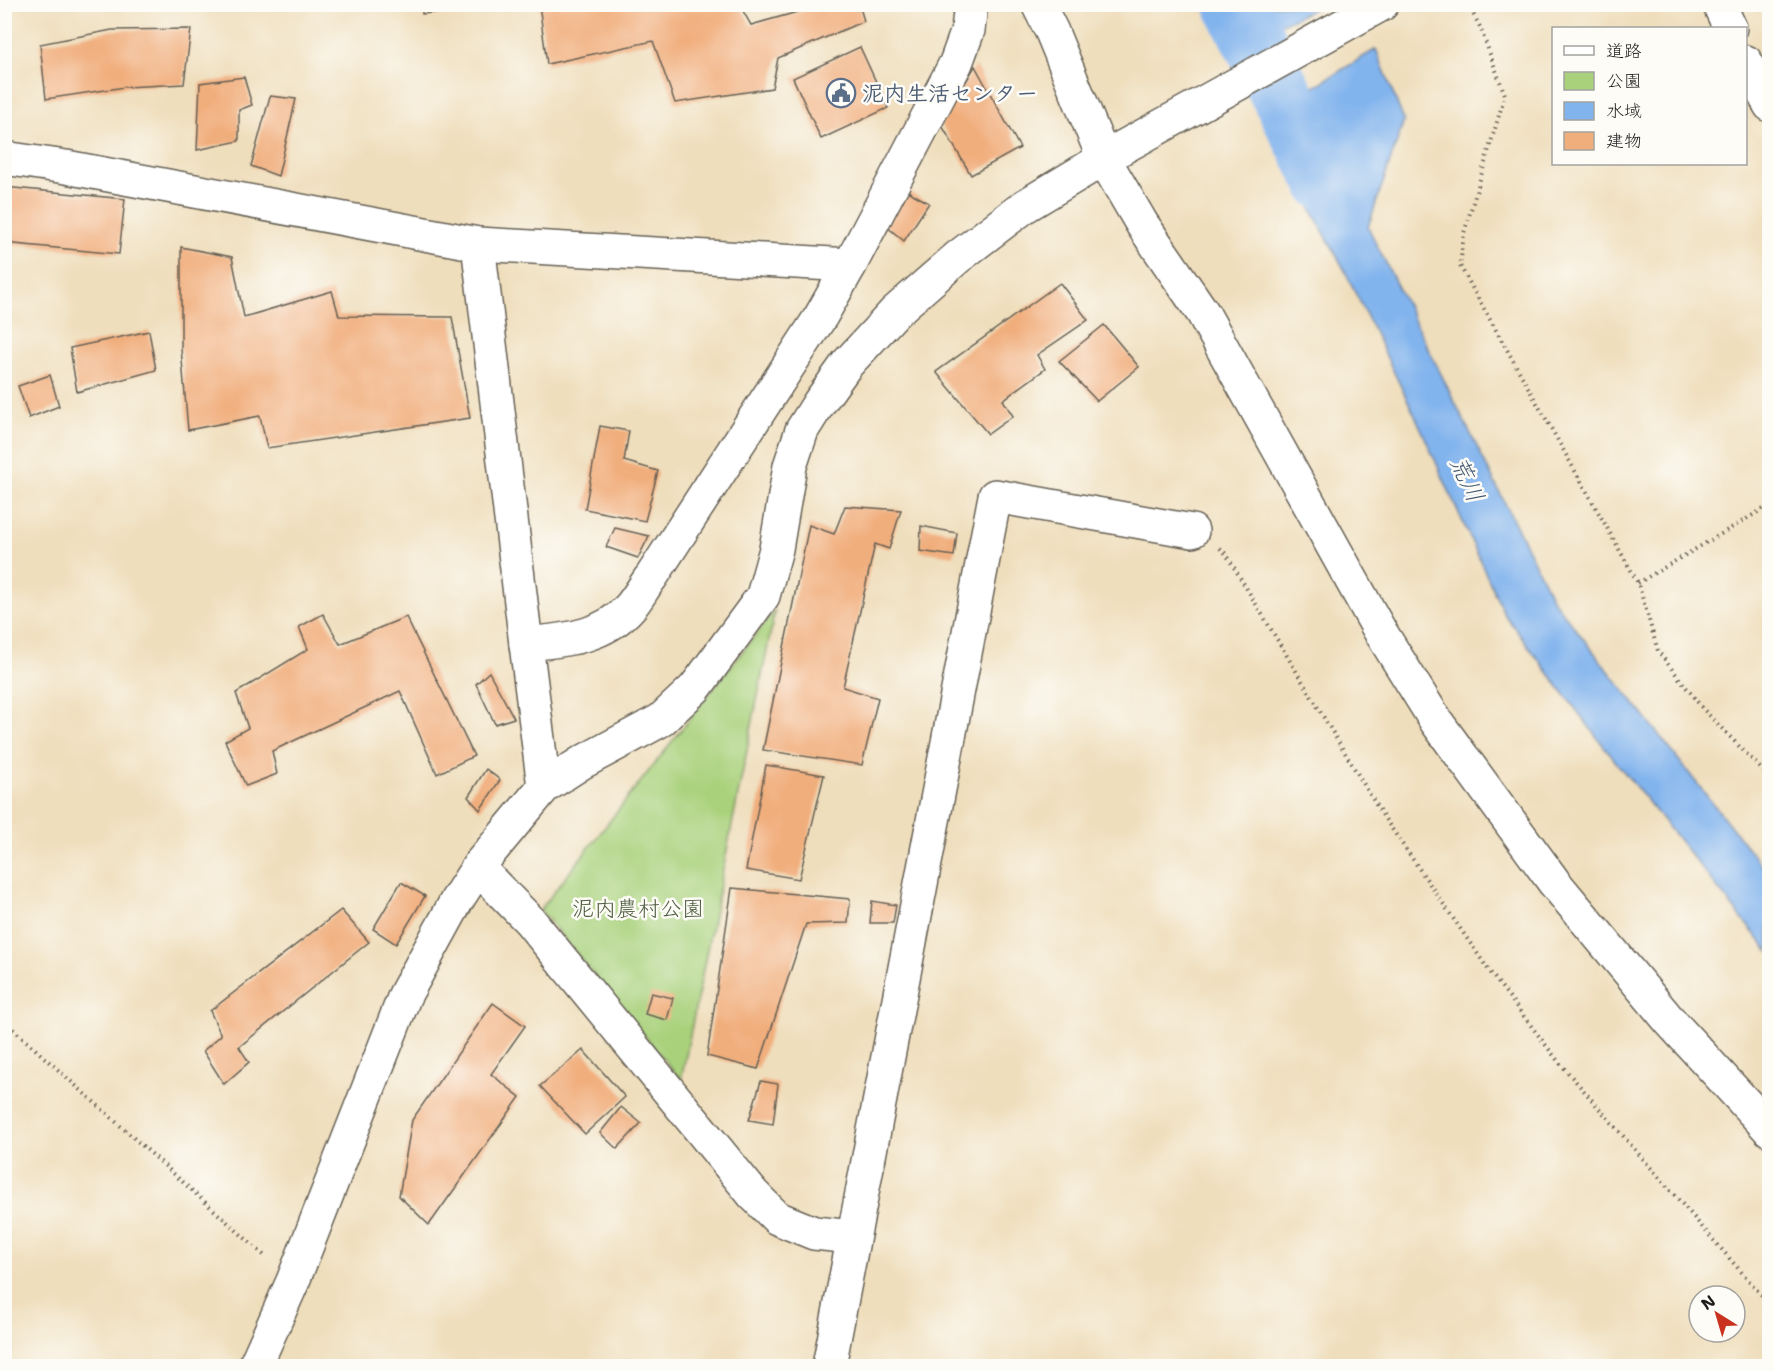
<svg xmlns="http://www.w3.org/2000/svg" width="1774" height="1371" viewBox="0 0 1774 1371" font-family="'Shantell Sans','Klee One',sans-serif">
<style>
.green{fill:#a9d17c;stroke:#62764c;stroke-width:1.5}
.water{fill:#81b3ed;stroke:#4e6884;stroke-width:1.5}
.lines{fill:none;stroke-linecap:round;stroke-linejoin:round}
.river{stroke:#81b3ed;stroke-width:63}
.building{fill:#f1ae7d}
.minor-casing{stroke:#666054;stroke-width:36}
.tertiary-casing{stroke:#666054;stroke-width:36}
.path{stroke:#666054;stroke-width:4;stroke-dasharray:1.5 4.5;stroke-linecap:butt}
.minor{stroke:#fff;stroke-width:33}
.tertiary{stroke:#fff;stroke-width:33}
.labels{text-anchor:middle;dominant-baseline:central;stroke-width:5;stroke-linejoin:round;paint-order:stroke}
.service-label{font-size:22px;font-weight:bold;fill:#4e5e75;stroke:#fdfcf7;text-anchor:start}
.park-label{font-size:22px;fill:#4d5b3e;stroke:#fdfcf7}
.water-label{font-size:24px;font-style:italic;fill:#445870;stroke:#fdfcf7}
</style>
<rect width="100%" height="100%" fill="#fdfcf7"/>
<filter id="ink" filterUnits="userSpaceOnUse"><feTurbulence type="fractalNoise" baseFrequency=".0167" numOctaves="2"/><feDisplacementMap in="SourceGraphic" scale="12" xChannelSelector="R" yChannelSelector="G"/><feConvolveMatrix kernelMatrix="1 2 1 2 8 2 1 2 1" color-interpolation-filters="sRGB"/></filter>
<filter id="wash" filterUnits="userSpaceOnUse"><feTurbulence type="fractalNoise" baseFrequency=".008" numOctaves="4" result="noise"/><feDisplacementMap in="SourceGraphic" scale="24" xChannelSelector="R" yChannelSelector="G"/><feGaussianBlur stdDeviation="1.35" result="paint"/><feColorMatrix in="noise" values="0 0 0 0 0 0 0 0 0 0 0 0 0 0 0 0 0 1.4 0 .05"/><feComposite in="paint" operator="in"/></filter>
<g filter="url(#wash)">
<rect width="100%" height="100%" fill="#efdebc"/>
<polygon class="green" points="775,610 681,1080 540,910"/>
<g class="water">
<polygon points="1211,5 1323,5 1234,46"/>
<polygon points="1376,49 1404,121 1368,227 1553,600 1769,875 1769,952 1612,757 1504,614 1418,422 1344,269 1298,185 1264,117"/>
</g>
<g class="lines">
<polyline class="river" points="1235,4 1327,181"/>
</g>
<g id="blocks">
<g class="building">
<polygon points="422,4 467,4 467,10 422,14"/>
<polygon points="539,4 739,4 751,25 826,4 859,4 864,21 778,58 772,88 675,103 653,41 547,64"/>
<polygon points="191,29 184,84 125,87 46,99 40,44 112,30"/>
<polygon points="860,47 888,108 821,139 793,78"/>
<polygon points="975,66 1020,148 971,175 941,124"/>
<polygon points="244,77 252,105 239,110 239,141 197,150 200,83"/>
<polygon points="270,96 296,99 278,176 251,166"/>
<polygon points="4,187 125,199 119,254 4,243"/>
<polygon points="906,190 929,203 904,241 886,226"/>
<polygon points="181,247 232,257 244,317 332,291 339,316 452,317 470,418 267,448 260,416 188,430 181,348"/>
<polygon points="1060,283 1088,320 1037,355 1045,369 1003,400 1013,416 988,434 936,372"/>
<polygon points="1104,325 1139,367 1097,401 1059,361"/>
<polygon points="149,331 156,370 77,392 70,348"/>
<polygon points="50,375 59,406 29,418 18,386"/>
<polygon points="600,426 629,431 624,461 658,471 645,521 585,509"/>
<polygon points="845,506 901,510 889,549 875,544 843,687 878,698 862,765 763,750 809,525 834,534"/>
<polygon points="921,526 957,533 954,556 920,551"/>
<polygon points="615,528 649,536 638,558 606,547"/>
<polygon points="323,614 340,644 406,617 474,756 437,774 400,691 272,751 277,774 246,786 225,741 248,728 236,693 308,649 299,627"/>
<polygon points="489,672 514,718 495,724 476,684"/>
<polygon points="766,765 824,775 799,879 746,870"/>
<polygon points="486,769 500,780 480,810 468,797"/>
<polygon points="401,882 425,896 396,944 373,929"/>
<polygon points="732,888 850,899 848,923 806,924 758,1069 707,1056"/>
<polygon points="872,901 896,905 893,923 870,923"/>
<polygon points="341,910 369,942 239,1047 249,1062 224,1084 203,1051 221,1035 210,1011"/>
<polygon points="651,993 673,998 667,1020 645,1014"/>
<polygon points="493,1003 525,1026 491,1074 520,1097 429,1225 399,1196 412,1120"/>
<polygon points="583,1050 625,1097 585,1134 540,1086"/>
<polygon points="761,1081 778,1084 773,1124 749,1120"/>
<polygon points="621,1107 641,1123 617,1149 600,1133"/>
</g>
</g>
</g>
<g filter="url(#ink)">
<use href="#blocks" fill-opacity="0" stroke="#666054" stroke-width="1.5"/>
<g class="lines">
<g class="minor-casing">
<g id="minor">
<polyline points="1038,4 1052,32 1104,159 1142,224 1203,313 1380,631 1436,721 1554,882 1669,1020 1770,1130"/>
<polyline points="1719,4 1730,28"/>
<polyline points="1746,62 1770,105"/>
<polyline points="4,158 66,167 478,244 850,265"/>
<polyline points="478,244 526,644"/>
<path d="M544,787L526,644C564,640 603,638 630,607C638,598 644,586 652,576L821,316L850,265L956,63L968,30L971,4"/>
<polyline points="478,868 530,921 753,1194 777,1218 814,1233 853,1237"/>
<polyline points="829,1366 995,496 1192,531"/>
</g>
</g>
<g class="tertiary-casing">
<polyline id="tertiary" points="255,1366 293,1281 405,995 457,900 480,864 544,787 581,763 661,720 695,688 763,596 776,549 790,466 802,430 819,403 847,364 895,312 958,257 1025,206 1118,150 1382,4"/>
</g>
<g class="path">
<polyline points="1468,4 1480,27 1505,95 1464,233 1460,266 1638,583 1658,651 1703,709 1770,778"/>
<polyline points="1220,548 1226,554 1381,813 1490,972 1558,1061 1770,1305"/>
<polyline points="1638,583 1770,505"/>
<polyline points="4,1021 266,1257"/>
</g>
<use href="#minor" class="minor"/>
<use href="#tertiary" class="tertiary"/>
</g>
</g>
<defs>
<g id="civic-ring" transform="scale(1.5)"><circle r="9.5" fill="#fdfcf7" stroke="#5c6f8a" stroke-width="1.5"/><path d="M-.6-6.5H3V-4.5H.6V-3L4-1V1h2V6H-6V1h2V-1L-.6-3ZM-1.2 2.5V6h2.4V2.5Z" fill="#5c6f8a"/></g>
</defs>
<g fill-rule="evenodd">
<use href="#civic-ring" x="841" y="93"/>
</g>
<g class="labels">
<g class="service-label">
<text x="862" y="93">泥内生活センター</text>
</g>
<g class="park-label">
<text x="638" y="908">泥内農村公園</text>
</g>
<g class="water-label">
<text transform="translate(1467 479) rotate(65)">荒川</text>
</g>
</g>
<rect width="1774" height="1371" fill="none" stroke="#fdfcf7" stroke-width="24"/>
<rect x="1552" y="27" width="195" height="138" fill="#fdfcf7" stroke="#a3a29f" stroke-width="1.5"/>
<rect x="1564" y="46" width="30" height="9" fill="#ffffff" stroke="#a3a29f" stroke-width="1.5"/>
<text x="1606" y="57" font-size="18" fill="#1c1c1c">道路</text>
<rect x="1564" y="72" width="30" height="18" fill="#a9d17c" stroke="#a3a29f" stroke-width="1.5"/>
<text x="1606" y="87" font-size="18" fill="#1c1c1c">公園</text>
<rect x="1564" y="102" width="30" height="18" fill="#81b3ed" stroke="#a3a29f" stroke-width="1.5"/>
<text x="1606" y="117" font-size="18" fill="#1c1c1c">水域</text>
<rect x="1564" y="132" width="30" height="18" fill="#f1ae7d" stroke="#a3a29f" stroke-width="1.5"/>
<text x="1606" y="147" font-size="18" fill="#1c1c1c">建物</text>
<g transform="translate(1717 1314) rotate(323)"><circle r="28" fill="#fdfcf7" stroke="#a3a29f" stroke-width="1.5"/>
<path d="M0-4.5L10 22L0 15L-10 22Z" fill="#c8321e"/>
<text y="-9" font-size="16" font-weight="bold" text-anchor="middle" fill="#1c1c1c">N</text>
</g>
</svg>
